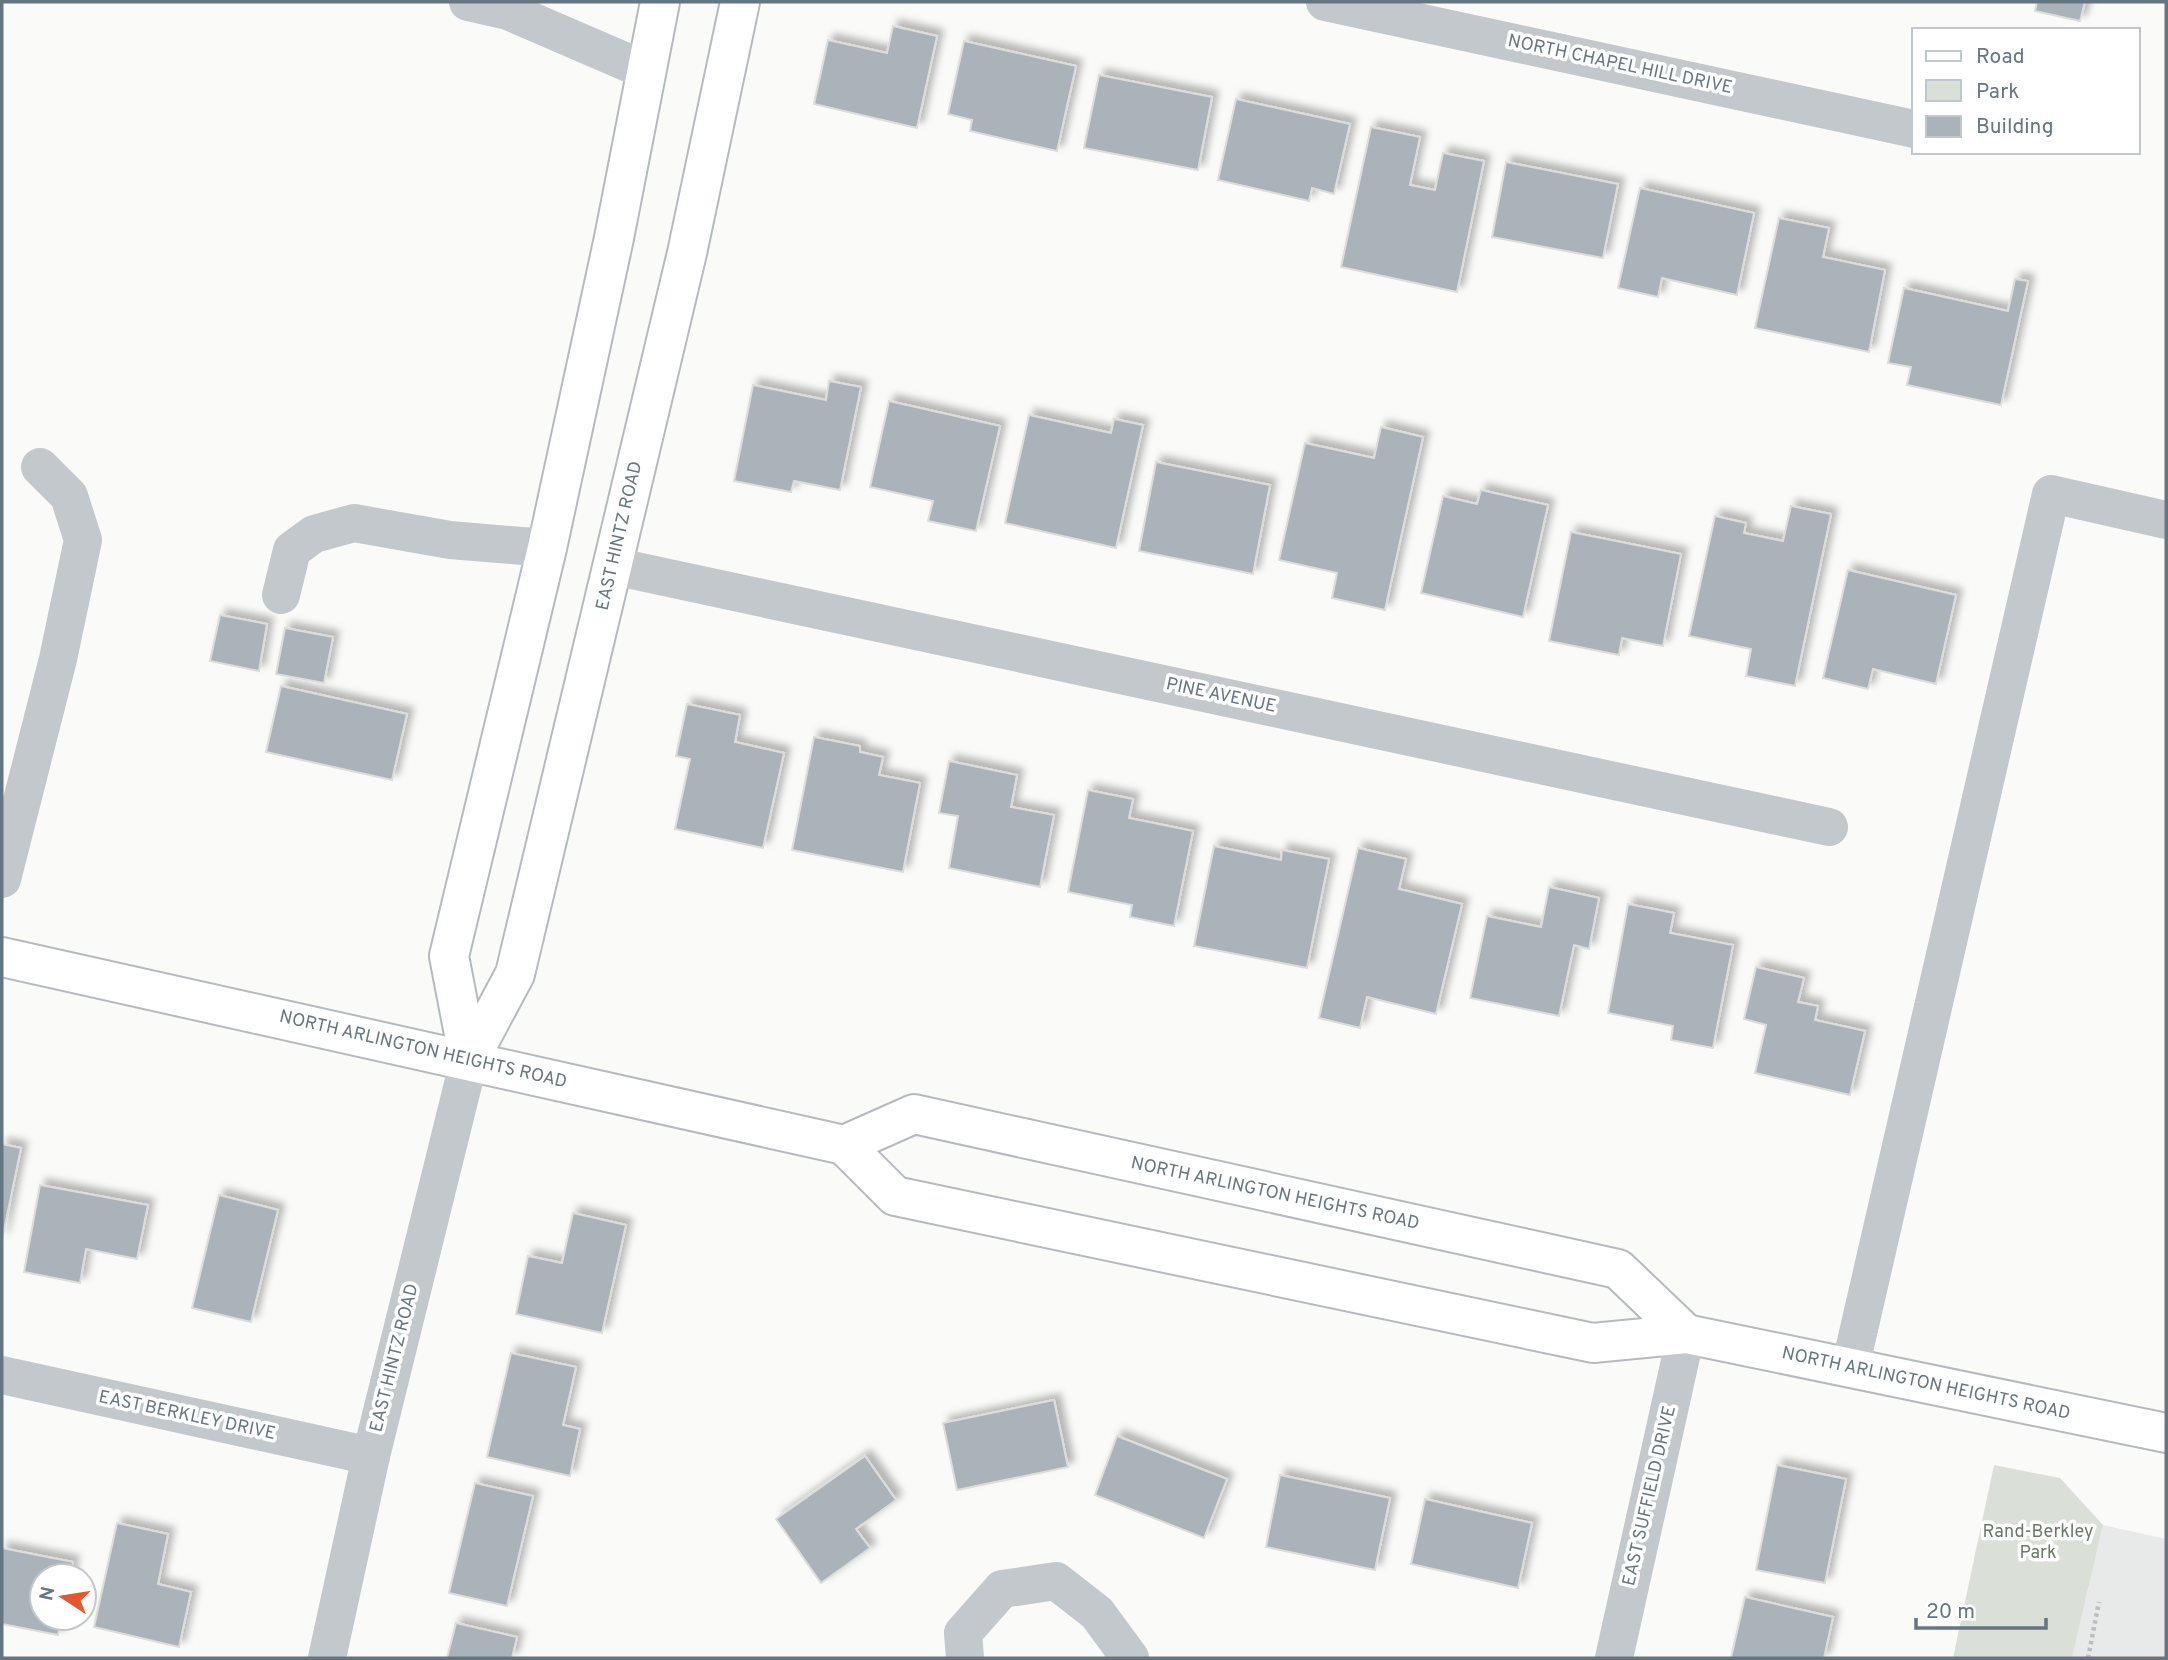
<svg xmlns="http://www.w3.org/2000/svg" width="2168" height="1660" viewBox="0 0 2168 1660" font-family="Overpass,sans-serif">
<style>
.built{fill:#e8e9e9}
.green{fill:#dadfd7}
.building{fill:#aab3b9;stroke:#dcdcda;stroke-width:2;filter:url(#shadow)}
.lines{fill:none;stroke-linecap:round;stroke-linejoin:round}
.major-casing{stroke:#b5babe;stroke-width:42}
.path{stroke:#bbbfc2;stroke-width:4.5;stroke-dasharray:3.5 3.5;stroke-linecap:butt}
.minor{stroke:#c3c8cc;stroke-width:38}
.major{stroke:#fff;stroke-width:38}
.labels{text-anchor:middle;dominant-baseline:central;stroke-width:7;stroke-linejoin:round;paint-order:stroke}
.street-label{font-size:18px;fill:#657683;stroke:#fff}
.park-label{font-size:18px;fill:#687a64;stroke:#fff}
</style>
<defs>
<filter id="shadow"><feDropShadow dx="6" dy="-6" stdDeviation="3.5" flood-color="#0004"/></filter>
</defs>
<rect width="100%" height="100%" fill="#fafaf8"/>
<polygon class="built" points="2103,1525 2166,1539 2166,1658 2072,1658"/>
<polygon class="green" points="1994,1465 2060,1478 2103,1525 2072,1658 1953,1658"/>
<g class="building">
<polygon points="2037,2 2085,2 2080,21 2035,11"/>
<polygon points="893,26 937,36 917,128 814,104 828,40 887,53"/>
<polygon points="964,41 1076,66 1057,151 970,131 972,120 948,114"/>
<polygon points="1099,75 1212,97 1198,170 1084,148"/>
<polygon points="1236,99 1350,124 1334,194 1312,188 1309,201 1218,180"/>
<polygon points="1371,127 1420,137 1410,185 1435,190 1443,153 1484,161 1457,292 1341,267"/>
<polygon points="1506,162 1618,184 1603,258 1492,237"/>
<polygon points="1640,188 1754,213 1737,295 1662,278 1658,297 1618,288"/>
<polygon points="1779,218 1829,228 1823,257 1885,270 1869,352 1755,328"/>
<polygon points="2015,279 2028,281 2001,405 1907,385 1911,367 1888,363 1904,288 2008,311"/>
<polygon points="829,381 861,387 840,490 794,481 791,492 734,481 753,385 826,400"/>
<polygon points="889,401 1000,426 976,531 928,521 933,501 870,487"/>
<polygon points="1029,415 1111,433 1114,419 1143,425 1116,548 1005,523"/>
<polygon points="1381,427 1423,437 1385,610 1332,598 1337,573 1279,560 1305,443 1374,458"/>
<polygon points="1156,462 1270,485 1253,574 1139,551"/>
<polygon points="1481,490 1548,505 1523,617 1421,593 1443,496 1477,504"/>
<polygon points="1791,506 1831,514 1795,686 1746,676 1751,649 1689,636 1715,516 1746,523 1744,533 1783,541"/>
<polygon points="1571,532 1681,554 1663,646 1622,638 1619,655 1549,641"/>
<polygon points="1848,570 1956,595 1936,684 1873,669 1868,689 1823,678"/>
<polygon points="220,615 267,624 259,671 210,661"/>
<polygon points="285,628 333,637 324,683 276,674"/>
<polygon points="281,686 407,714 392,780 266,752"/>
<polygon points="687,704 740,715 735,742 784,753 763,848 675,829 690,759 676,756"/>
<polygon points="814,737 860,746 860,752 883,757 879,775 920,783 903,872 792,850"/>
<polygon points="949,761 1017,775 1011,807 1054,815 1040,887 949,868 958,816 939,813"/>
<polygon points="1088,790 1133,799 1129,818 1193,831 1174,926 1130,917 1132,905 1068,892"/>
<polygon points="1214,846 1281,860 1282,850 1329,859 1307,968 1194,946"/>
<polygon points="1358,848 1406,859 1399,889 1462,904 1436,1014 1367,997 1360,1028 1319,1018"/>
<polygon points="1549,887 1599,898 1589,949 1574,945 1559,1016 1470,998 1487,916 1541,927"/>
<polygon points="1628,904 1674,913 1670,933 1733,945 1713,1048 1671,1040 1673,1026 1608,1013"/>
<polygon points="1756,967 1804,978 1798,1002 1818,1006 1815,1020 1865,1031 1850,1095 1755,1073 1766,1025 1744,1019"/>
<polygon points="2,1144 21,1148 2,1240"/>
<polygon points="40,1185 148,1205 137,1259 86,1249 80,1283 24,1272"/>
<polygon points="219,1195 278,1210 251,1322 192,1308"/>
<polygon points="573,1213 626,1225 602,1333 516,1314 528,1256 562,1263"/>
<polygon points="511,1353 576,1367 563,1425 580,1429 570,1476 487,1457"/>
<polygon points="1054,1400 1068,1467 957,1490 943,1423"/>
<polygon points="1117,1436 1227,1479 1204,1538 1095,1495"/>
<polygon points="865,1456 896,1500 856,1529 870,1548 821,1583 776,1519"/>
<polygon points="1777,1465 1846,1479 1825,1583 1756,1570"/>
<polygon points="1280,1475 1390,1498 1375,1570 1266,1547"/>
<polygon points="475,1483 533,1496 507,1606 449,1593"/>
<polygon points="1425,1499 1532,1523 1518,1588 1411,1564"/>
<polygon points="117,1523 168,1534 158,1584 191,1592 179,1647 94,1627"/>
<polygon points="2,1548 73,1562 70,1576 42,1576 42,1618 62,1618 58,1635 2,1624"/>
<polygon points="1745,1597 1833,1617 1824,1658 1731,1658"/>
<polygon points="456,1623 517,1637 512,1658 447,1658"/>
</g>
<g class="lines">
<g class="major-casing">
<g id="major">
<polyline points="2,957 844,1145 895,1196 1593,1343 1686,1334 2166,1433"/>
<polyline points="469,1060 515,974 687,253 740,2"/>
<polyline points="469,1060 449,956 547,548 614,238 660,2"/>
<polyline points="844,1145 914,1114 1618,1269 1686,1334"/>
</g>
</g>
<polyline class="path" points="2088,1658 2099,1602"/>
<g class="minor">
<polyline points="468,2 508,11 647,71"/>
<polyline points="1325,2 1914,129"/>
<polyline points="613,566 1829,827"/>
<polyline points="281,595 292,550 314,534 354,523 450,540 547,548"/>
<polyline points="2,879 58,659 83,540 69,496 40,467"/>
<polyline points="1850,1368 2051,494 2166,520"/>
<polyline points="2,1375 371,1456"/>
<polyline points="327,1658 371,1456 469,1060"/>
<polyline points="965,1658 963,1633 1002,1589 1056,1581 1097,1613 1130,1658"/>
<polyline points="1614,1658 1686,1334"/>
</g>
<use href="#major" class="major"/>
</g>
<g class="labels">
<g class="street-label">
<text transform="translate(1620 65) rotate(12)">NORTH CHAPEL HILL DRIVE</text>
<text transform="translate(620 536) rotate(-77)">EAST HINTZ ROAD</text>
<text transform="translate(1221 696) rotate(12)">PINE AVENUE</text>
<text transform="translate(423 1050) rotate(13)">NORTH ARLINGTON HEIGHTS ROAD</text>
<text transform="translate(1275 1194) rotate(12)">NORTH ARLINGTON HEIGHTS ROAD</text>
<text transform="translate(395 1358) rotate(-76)">EAST HINTZ ROAD</text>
<text transform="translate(1926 1384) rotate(12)">NORTH ARLINGTON HEIGHTS ROAD</text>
<text transform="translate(187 1416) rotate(12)">EAST BERKLEY DRIVE</text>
<text transform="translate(1650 1496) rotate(-77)">EAST SUFFIELD DRIVE</text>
</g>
<g class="park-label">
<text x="2038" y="1532">Rand-Berkley<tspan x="2038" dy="21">Park</tspan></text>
</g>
</g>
<rect width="2168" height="1660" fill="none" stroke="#657683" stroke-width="7"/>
<rect x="1912" y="28" width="228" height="126" fill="#ffffff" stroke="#c1c8cd" stroke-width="2"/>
<rect x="1926" y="51" width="35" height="10" fill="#ffffff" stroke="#c1c8cd" stroke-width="2"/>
<text x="1976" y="63" font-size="21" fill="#657683">Road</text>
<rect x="1926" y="80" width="35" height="21" fill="#dadfd7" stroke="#c1c8cd" stroke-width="2"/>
<text x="1976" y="98" font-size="21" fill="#657683">Park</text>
<rect x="1926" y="116" width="35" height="21" fill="#aab3b9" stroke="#c1c8cd" stroke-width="2"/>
<text x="1976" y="133" font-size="21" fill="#657683">Building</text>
<g transform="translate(63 1597) rotate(282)"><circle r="33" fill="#ffffff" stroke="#c1c8cd" stroke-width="2"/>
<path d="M0-5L12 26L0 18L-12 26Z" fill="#e4572e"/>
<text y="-10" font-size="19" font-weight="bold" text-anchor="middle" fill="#657683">N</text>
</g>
<path d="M1916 1618v10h130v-10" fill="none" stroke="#657683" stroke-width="3.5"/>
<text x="1926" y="1618" font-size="21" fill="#657683" stroke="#ffffff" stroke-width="5" paint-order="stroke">20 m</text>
</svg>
